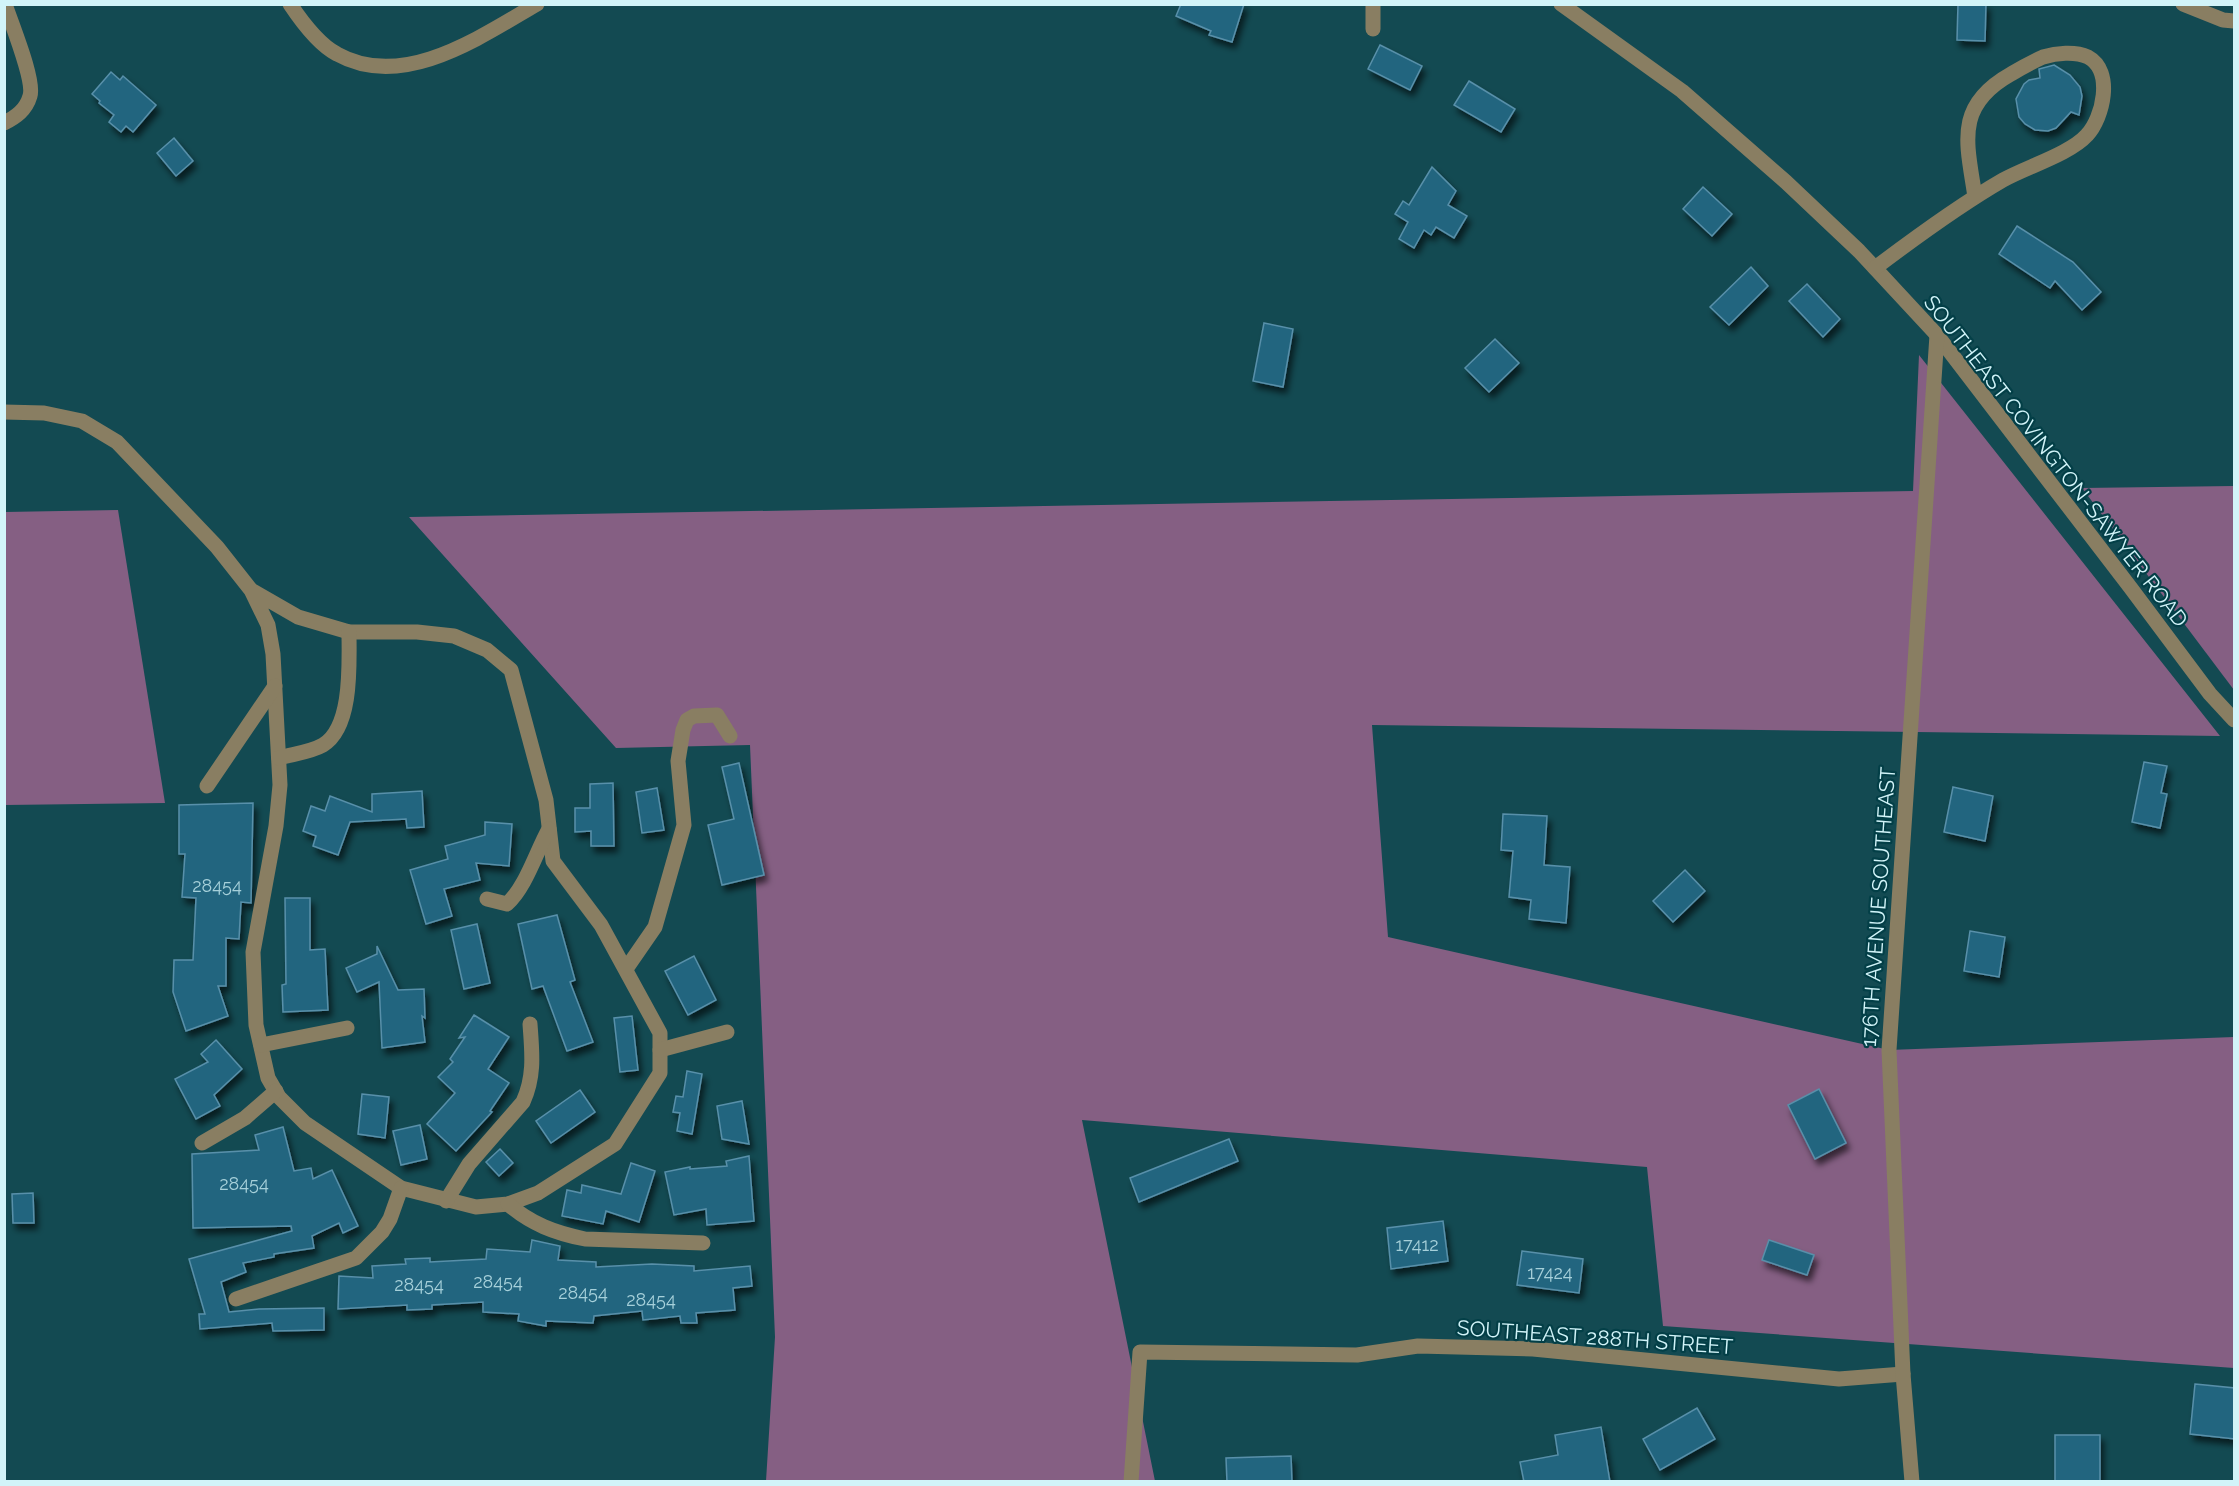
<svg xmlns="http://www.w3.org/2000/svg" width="2239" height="1486" viewBox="0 0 2239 1486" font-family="Raleway,sans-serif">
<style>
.green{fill:#855f83}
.building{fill:#24657f;stroke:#5890aa;stroke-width:1.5;filter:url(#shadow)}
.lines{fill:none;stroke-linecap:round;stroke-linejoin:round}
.minor{stroke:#897e62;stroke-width:15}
.labels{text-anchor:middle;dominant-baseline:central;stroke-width:4.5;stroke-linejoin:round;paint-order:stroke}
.number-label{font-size:18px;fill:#a6d0da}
.street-label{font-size:21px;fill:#d2f4f9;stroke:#033f47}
</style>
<defs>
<filter id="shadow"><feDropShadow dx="3.5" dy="6" stdDeviation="3" flood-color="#0009"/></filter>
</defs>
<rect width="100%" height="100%" fill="#134a52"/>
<g class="green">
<polygon points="1919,355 2220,736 1372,725 1388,937 1889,1050 2234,1037 2234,1368 1663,1326 1647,1167 1082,1120 1155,1481 766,1481 775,1337 750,745 616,748 409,517 1913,491"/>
<polygon points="2234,486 2234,690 2082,488"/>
<polygon points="118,510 165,803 5,805 5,512"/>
</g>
<g class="building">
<polygon points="1181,4 1244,4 1232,42 1209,35 1211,31 1176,16"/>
<polygon points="1958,4 1986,4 1985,41 1957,40"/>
<polygon points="1380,45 1422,66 1410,90 1368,69"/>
<polygon points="2054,65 2070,75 2080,87 2082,96 2079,115 2071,112 2056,128 2048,131 2035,130 2025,124 2019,117 2016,99 2024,84 2029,80 2040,78 2039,69"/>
<polygon points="111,72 120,80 123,76 156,105 133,132 126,126 121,132 109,122 114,115 99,103 100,101 92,94"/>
<polygon points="1469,81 1515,109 1501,132 1454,105"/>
<polygon points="174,138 193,161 176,176 157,153"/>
<polygon points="1432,167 1456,191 1448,205 1467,216 1454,238 1436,227 1431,235 1424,230 1414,248 1399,239 1408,222 1395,214 1403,201 1409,205"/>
<polygon points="1703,187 1732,214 1712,236 1683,209"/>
<polygon points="2017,226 2073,262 2101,292 2082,310 2055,281 2050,288 1999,254"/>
<polygon points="1751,267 1768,286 1729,325 1710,307"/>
<polygon points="1807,284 1840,319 1823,337 1789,301"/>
<polygon points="1264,323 1293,329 1283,387 1253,381"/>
<polygon points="1495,339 1519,363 1489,392 1465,368"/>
<polygon points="2144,762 2167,766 2161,793 2167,794 2160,828 2132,822"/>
<polygon points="739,763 764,875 722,885 708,825 734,819 722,767"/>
<polygon points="613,783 614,846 591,846 591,831 575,832 575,808 590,808 590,784"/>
<polygon points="1953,787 1993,796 1985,841 1944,832"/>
<polygon points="657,788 664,830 642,833 636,792"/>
<polygon points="422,791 424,827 407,828 406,819 350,822 338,855 313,846 316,836 303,831 311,806 325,811 330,796 372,812 372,794"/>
<polygon points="253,803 251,903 241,902 239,939 226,938 226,986 218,986 228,1016 186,1031 173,992 174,960 193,960 196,898 182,897 185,854 179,854 179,805"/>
<polygon points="1503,814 1547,816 1544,865 1570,867 1566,923 1529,919 1531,900 1509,897 1513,851 1501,850"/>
<polygon points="485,822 512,824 509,866 476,863 480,880 444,889 452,916 426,924 410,870 448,859 445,846 485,835"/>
<polygon points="1685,870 1705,891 1673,922 1653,901"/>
<polygon points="285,898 310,898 310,950 325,949 328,1010 283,1012 282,985 286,984"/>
<polygon points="557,915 575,980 570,982 593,1042 567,1051 543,986 532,989 518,924"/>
<polygon points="477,924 490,983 464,989 451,930"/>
<polygon points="1970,931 2005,937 1999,977 1964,971"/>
<polygon points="377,946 398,990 424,989 425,1018 422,1016 425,1042 382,1048 379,982 357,992 346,968 377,954"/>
<polygon points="694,956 716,1000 688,1015 665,971"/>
<polygon points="474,1015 509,1037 488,1069 509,1083 490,1111 492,1112 456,1151 427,1124 455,1093 438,1077 453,1062 450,1059 465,1037 459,1038"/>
<polygon points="632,1016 638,1070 620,1072 614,1018"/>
<polygon points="216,1040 242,1069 214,1095 220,1106 196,1119 175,1079 208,1062 201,1054"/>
<polygon points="687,1071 702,1074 692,1134 677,1131 680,1113 673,1112 676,1096 683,1097"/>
<polygon points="1819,1089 1846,1143 1815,1159 1788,1105"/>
<polygon points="580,1090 595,1112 551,1143 536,1121"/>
<polygon points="362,1094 389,1097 385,1138 358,1134"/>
<polygon points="742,1101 749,1144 722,1139 717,1106"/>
<polygon points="420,1125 427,1159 401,1165 393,1131"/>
<polygon points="283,1127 294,1171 311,1168 313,1179 332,1170 358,1226 343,1233 339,1223 312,1236 314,1248 274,1254 274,1257 243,1263 246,1272 221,1282 229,1312 259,1309 324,1308 324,1330 273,1331 272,1323 200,1329 199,1314 205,1314 189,1259 292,1231 291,1226 193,1228 192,1154 259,1150 255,1135"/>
<polygon points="1229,1139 1238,1161 1139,1202 1130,1178"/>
<polygon points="500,1149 513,1163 499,1176 486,1162"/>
<polygon points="749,1156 754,1221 707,1225 706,1209 674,1215 665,1172 690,1167 690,1169 727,1166 726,1161"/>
<polygon points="631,1163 655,1171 639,1222 606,1211 603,1224 562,1216 567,1190 581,1193 582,1185 621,1194"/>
<polygon points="33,1193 34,1223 13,1223 12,1194"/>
<polygon points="1443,1221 1448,1261 1391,1269 1387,1228"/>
<polygon points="532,1240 560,1246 558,1260 596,1262 596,1267 652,1264 694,1266 694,1271 750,1266 752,1286 733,1288 735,1310 696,1313 697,1323 681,1323 680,1316 643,1320 642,1311 594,1316 593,1323 546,1321 546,1326 518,1321 519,1314 483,1312 483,1302 432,1305 432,1309 407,1310 407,1305 338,1309 339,1276 373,1278 372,1266 406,1264 405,1259 430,1258 430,1262 486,1259 487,1249 530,1252"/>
<polygon points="1769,1240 1814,1255 1807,1275 1762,1260"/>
<polygon points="1522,1251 1583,1259 1579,1293 1517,1285"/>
<polygon points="2195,1384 2235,1388 2235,1439 2190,1434"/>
<polygon points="1697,1408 1715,1439 1660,1470 1643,1439"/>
<polygon points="1601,1427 1610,1482 1524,1482 1520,1462 1558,1455 1555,1435"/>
<rect x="2055" y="1435" width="45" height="47"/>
<polygon points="1291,1456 1292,1482 1227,1482 1226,1458"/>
</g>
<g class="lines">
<g class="minor">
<path d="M290,4C302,22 318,44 337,54C403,91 480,37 537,4"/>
<polyline points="1373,4 1373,29"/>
<polyline points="1561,4 1682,91 1786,182 1859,251 1937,335 2130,587 2210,694 2234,720"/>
<polyline points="2183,4 2223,20 2234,21"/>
<path d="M4,123C16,117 26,110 30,96C35,80 11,23 5,4"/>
<path d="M1875,268C1916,237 1958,206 2003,180C2026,167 2070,154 2087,135C2103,118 2114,71 2088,57C2075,51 2056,53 2043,57C2032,62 2021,68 2011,74C1954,106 1967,143 1975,197"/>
<polyline points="4,412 44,413 82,421 117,442 217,547 251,590 268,625 273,654 280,785 276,826 253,952 256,1025 268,1078 279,1097 305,1123 401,1188 476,1207 508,1204 538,1193 615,1144 660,1073 660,1033 601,925 553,861 546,800 511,670 487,650 454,636 417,632 349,632 298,617 251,590"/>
<path d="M279,758C293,754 311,752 323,745C353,727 349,662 349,632"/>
<polyline points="207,786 275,686"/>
<path d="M487,899L507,904C526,887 536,852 549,829"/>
<polyline points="626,969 655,927 684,825 678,761 683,730 687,720 694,716 717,715 730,736"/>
<polyline points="261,1045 347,1028"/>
<polyline points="660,1050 727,1032"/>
<polyline points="202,1143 245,1118 276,1091"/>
<path d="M446,1201L469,1164L523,1102C535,1076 532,1052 530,1024"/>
<path d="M508,1204C531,1224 555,1233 585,1239L703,1243"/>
<polyline points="236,1299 356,1258 382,1232 390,1219 401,1188"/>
<polyline points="1131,1482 1140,1352 1357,1355 1418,1346 1533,1349 1839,1379 1903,1374"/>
<polyline points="1912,1482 1903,1374 1889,1050 1937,335"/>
</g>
</g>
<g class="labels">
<g class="number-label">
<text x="217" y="885">28454</text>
<text x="244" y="1183">28454</text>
<text x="1417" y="1244">17412</text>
<text x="1550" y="1272">17424</text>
<text x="498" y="1281">28454</text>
<text x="419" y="1284">28454</text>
<text x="583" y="1292">28454</text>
<text x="651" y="1299">28454</text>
</g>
<g class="street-label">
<text transform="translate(2056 461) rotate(52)">SOUTHEAST COVINGTON-SAWYER ROAD</text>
<text transform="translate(1878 907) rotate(-86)">176TH AVENUE SOUTHEAST</text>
<text transform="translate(1595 1337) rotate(4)">SOUTHEAST 288TH STREET</text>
</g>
</g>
<rect width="2239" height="1486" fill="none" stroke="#d2f4f9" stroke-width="12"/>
</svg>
